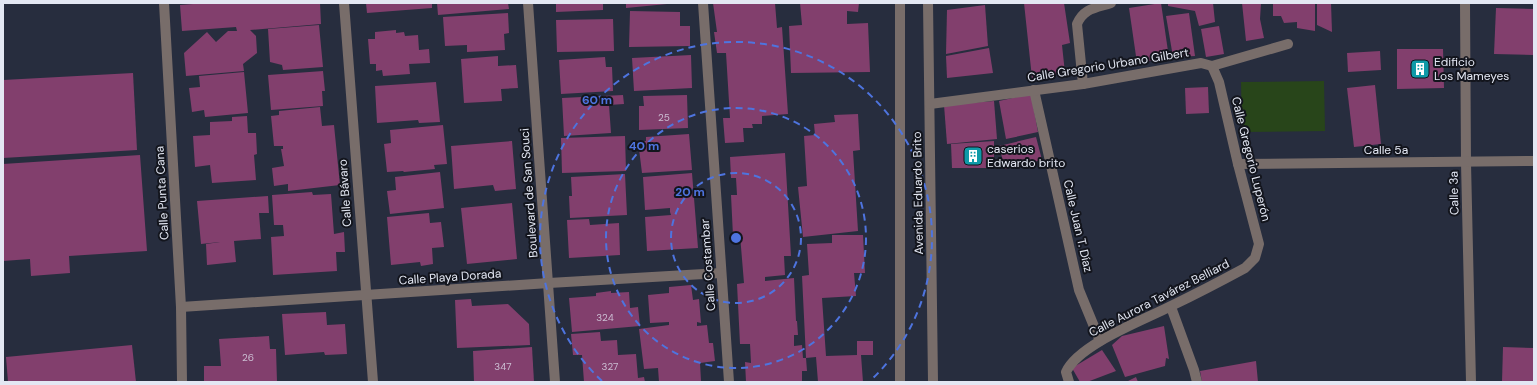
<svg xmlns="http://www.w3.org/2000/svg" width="1537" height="385" viewBox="0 0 1537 385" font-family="'DM Sans',sans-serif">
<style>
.green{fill:#28451a}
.building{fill:#823f6d}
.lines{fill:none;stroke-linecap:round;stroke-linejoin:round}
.minor{stroke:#786d6a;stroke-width:10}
.ring{fill:none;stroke:#4e74df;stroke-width:2;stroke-dasharray:7 5}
.labels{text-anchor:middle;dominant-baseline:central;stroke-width:4;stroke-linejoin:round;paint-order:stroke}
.number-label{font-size:10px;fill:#cbbdd2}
.poi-label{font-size:12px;fill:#e3e7f3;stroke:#13151d;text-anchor:start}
.street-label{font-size:12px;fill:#e3e7f3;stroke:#13151d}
.centre{fill:#4e74df;stroke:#13151d;stroke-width:2}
.ring-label{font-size:12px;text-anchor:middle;font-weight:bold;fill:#4e74df;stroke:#13151d;stroke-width:4;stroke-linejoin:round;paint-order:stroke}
</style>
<rect width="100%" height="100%" fill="#272d3e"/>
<polygon class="green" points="1324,81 1325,131 1242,132 1241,82"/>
<g class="building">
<polygon points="206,3 320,3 321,24 250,30 256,36 257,53 243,64 244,71 186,76 184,53 207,32 216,42 228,31 237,31 236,27 182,31 180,5"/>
<polygon points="366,3 432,3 432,8 367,13"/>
<polygon points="437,3 508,3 509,9 438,15"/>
<polygon points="556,3 603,3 603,10 556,12"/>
<polygon points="626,3 666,3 667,4 626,8"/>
<polygon points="713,3 775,3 777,28 782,27 788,114 762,116 762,124 752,124 753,128 743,128 744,142 725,143 723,118 730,118 726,53 717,53 714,32 717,32"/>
<polygon points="800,3 859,3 858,12 847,11 847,24 868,23 870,72 791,73 789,26 802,25"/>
<polygon points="1024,3 1064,3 1070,43 1062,45 1065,73 1032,78"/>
<polygon points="1161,3 1169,58 1137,63 1129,8"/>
<polygon points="1168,3 1213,3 1215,22 1199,26 1195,11 1168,6"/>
<polygon points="1242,3 1261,3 1260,19 1264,38 1246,41"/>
<polygon points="1273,3 1315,3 1315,31 1297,28 1297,22 1284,23 1281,16 1273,16"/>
<polygon points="1317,3 1331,3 1332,32 1317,25"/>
<polygon points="985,5 988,46 946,54 947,10"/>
<polygon points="1496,8 1534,9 1534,55 1494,54"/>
<polygon points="630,11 680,12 680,26 690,26 690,46 629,47"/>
<polygon points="508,13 509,33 504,34 505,50 467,52 467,45 445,46 443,17"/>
<polygon points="1189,13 1195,56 1173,57 1166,16"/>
<polygon points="613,19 614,51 557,52 556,20"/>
<polygon points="319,25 323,67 283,70 282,65 270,62 268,29"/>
<polygon points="1219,26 1224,54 1206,57 1201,29"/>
<polygon points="396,30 396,33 404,32 405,36 418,35 419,50 429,49 430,63 409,64 410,74 383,76 382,70 376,71 376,64 370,64 368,39 375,39 375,32"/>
<polygon points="989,48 993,73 947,78 946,56"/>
<polygon points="1397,49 1443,49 1444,88 1397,89"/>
<polygon points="1380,51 1381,70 1348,72 1347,53"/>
<polygon points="691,55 692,88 634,91 632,58"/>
<polygon points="498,56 498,66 516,65 518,88 501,89 502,101 464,103 461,59"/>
<polygon points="605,57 606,67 612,67 613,91 561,94 559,60"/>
<polygon points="323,71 325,91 322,91 323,106 271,110 268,75"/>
<polygon points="244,72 248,113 205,117 204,110 192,112 189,88 200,87 199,76"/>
<polygon points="133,73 137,150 3,158 3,80"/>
<polygon points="436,82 440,122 419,123 418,120 377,123 375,86"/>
<polygon points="1375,85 1381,144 1354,147 1347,88"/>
<polygon points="1208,87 1209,113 1186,114 1185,88"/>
<polygon points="1031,94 1038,132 1006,139 999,101"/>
<polygon points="623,95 624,104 609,105 611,133 564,136 562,98"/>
<polygon points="687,95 688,128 639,130 639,106 644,106 643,96"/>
<polygon points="994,101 997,139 947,144 944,105"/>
<polygon points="320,107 322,126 334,125 340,185 288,191 288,184 274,186 272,168 284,166 281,149 283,149 283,146 274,146 271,116 279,115 279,111"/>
<polygon points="858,114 860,150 853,151 858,231 803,237 798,187 807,186 804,136 815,135 814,124 835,122 834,115"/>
<polygon points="247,116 248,133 256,133 257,154 254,155 256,180 212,183 210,165 195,167 193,136 210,135 210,122 232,121 232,117"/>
<polygon points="443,125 447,164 434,165 435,169 404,172 403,171 387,172 384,144 391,143 390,130"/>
<polygon points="689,134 692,170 642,173 638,141 646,141 646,137"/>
<polygon points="625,136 626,171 562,173 561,138"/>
<polygon points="1036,137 1042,160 1005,169 999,146"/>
<polygon points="512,141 516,189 495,191 493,185 454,189 451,146"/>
<polygon points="994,141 994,168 952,168 951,144"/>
<polygon points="785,153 791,256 784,256 785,275 765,277 765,281 794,278 796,321 797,321 798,335 794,335 794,346 802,345 803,358 806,358 807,371 802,371 802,382 746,382 745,362 751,363 750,344 740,344 737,284 744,283 740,235 733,236 731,195 737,195 736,178 731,178 730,157"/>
<polygon points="140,155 147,251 69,256 70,273 31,276 30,259 3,261 3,164"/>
<polygon points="440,172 444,208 390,214 387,191 396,190 395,177"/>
<polygon points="692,173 698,248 647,251 645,217 671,215 670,212 670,208 645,210 643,177"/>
<polygon points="625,174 627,215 570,218 569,196 572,196 571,177"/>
<polygon points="312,192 313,195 331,194 334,234 344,232 345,252 336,252 337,271 273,275 271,237 284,236 283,225 274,225 272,195"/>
<polygon points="268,196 269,213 259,213 261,239 234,241 236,262 207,265 206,244 220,242 201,244 197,201"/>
<polygon points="512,203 517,259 467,264 461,208"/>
<polygon points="429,213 430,223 441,222 444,247 432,248 433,264 421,266 420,262 391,265 387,217"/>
<polygon points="589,219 590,225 619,223 620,255 569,258 567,220"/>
<polygon points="832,235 863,235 865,273 854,273 856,296 822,298 826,356 857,355 857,341 873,341 873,355 861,355 863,382 818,382 816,357 806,358 802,276 809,275 807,244 832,243"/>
<polygon points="691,285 693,300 699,299 701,323 697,322 697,326 707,325 709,343 713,343 715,361 700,363 701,381 659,382 658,368 644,369 639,329 669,325 669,322 650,323 648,295 669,293 669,287"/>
<polygon points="611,291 611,293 629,292 630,308 638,307 640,326 572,332 569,298 596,296 596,293"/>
<polygon points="471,299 472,306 508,304 529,324 530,345 457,348 455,300"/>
<polygon points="326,312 327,325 345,324 347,354 325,355 324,352 285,355 282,314"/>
<polygon points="1164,326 1169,359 1166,358 1165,366 1125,377 1112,345 1122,336"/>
<polygon points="600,332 601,341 617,340 618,355 636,354 638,378 644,377 645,382 584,382 582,355 573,355 571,334"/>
<polygon points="269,336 270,349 276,349 277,382 204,382 204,366 221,366 219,339"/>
<polygon points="132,345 136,382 8,382 6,357"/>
<polygon points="532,347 534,382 474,382 473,351"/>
<polygon points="1503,347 1534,348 1534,382 1502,382"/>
<polygon points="1102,350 1116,371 1087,382 1080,382 1072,368"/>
<polygon points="1256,361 1258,382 1202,382 1200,371"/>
<polygon points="1136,377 1138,382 1126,382"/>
</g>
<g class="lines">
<g class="minor">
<polyline points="164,3 181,307 182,382"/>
<polyline points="344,3 373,382"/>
<polyline points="528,3 555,382"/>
<polyline points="703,3 729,382"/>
<polyline points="928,3 933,382"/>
<polyline points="1465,3 1466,163 1471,382"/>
<path d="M1083,84L1077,24C1084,8 1096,8 1111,3"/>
<polyline points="1034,90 1079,290 1100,341"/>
<polyline points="930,104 1083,84 1201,63 1212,66 1288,44"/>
<polyline points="1238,164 1534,161"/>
<polyline points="181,307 549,283 721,273"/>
<polyline points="1171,307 1194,370 1197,382"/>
<polyline points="900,382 900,3"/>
<path d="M1069,382L1066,372C1079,344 1144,320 1171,306C1196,294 1221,281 1245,268L1255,258L1259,244L1238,164L1219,82L1212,66"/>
</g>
</g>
<g class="ring">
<circle cx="736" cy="238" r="65"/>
<circle cx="736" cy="238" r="130"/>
<path d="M602 381A196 196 0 1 1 870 381"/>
</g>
<defs>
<g id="building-square" transform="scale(1)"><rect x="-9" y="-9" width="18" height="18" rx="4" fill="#0f9aa8" stroke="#13151d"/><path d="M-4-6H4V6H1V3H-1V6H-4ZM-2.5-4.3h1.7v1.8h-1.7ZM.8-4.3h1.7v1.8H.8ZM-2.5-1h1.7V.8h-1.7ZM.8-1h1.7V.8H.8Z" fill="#fff"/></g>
</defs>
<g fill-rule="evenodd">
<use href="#building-square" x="1420" y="69"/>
<use href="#building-square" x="973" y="156"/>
</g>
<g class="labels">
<g class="number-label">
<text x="664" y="117">25</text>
<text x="605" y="317">324</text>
<text x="248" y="357">26</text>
<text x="503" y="366">347</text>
<text x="610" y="366">327</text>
</g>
<g class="poi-label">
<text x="1434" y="62">Edificio<tspan x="1434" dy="14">Los Mameyes</tspan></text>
<text x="987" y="149">caserios<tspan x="987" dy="14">Edwardo brito</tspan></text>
</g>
<g class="street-label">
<text transform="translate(1108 65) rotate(-9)">Calle Gregorio Urbano Gilbert</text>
<text x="1386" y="150">Calle 5a</text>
<text transform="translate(1251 159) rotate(76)">Calle Gregorio Luperón</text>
<text transform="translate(162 193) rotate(-93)">Calle Punta Cana</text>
<text transform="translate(345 193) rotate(-94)">Calle Bávaro</text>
<text transform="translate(529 193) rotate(-94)">Boulevard de San Souci</text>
<text transform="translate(918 193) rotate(-91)">Avenida Eduardo Brito</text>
<text transform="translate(1454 193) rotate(-91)">Calle 3a</text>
<text transform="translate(1078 226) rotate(77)">Calle Juan T. Díaz</text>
<text transform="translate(708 265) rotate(-94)">Calle Costambar</text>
<text transform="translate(450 277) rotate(-4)">Calle Playa Dorada</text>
<text transform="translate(1159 298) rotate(-27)">Calle Aurora Tavárez Belliard</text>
</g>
</g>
<circle cx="736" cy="238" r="6" class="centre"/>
<g class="ring-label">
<text x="597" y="104">60 m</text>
<text x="644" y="150">40 m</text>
<text x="690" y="196">20 m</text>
</g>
<rect width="1537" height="385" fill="none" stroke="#e3e7f3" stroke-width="8"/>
</svg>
